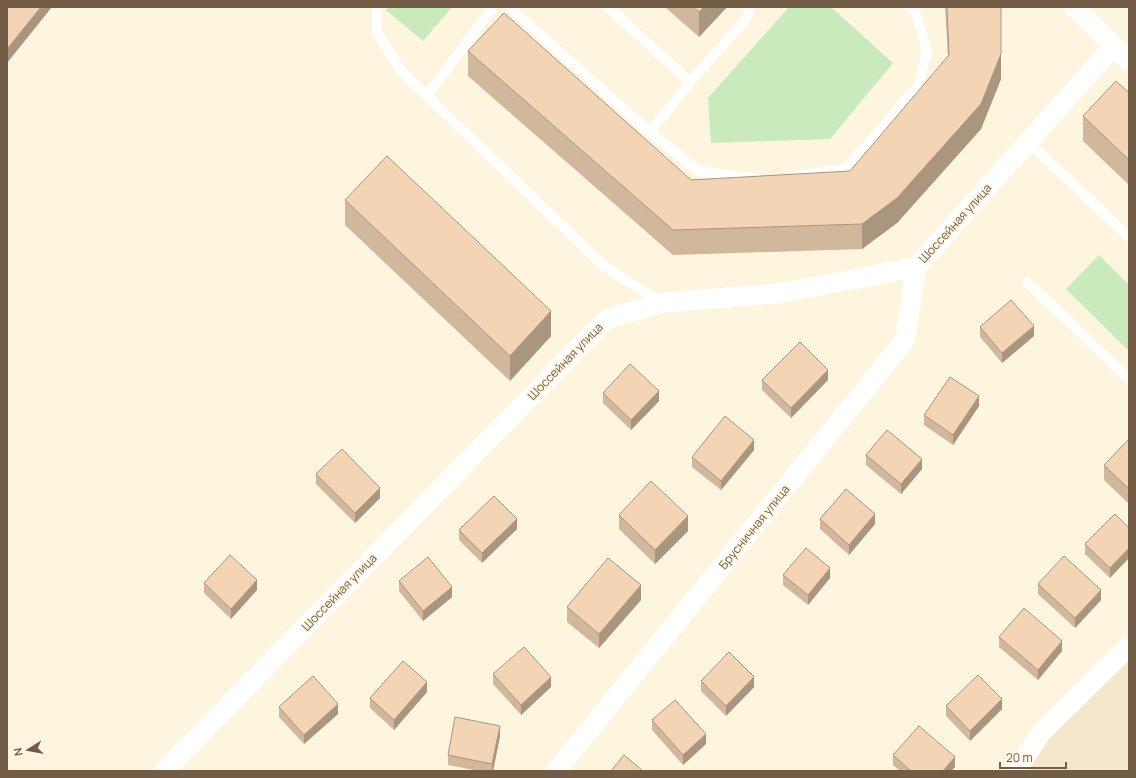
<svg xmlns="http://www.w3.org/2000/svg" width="1136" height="778" viewBox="0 0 1136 778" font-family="Manrope,sans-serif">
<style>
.residential{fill:#f4e7cc}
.green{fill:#c9eabd}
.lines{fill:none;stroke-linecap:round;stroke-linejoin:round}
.service{stroke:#fff;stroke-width:10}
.minor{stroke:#fff;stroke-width:20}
.wall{fill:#d1b79c}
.shaded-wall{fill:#aa957f}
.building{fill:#f3d5b5;stroke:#aa957f}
.labels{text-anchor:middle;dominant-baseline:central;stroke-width:3.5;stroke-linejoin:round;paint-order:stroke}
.street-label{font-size:12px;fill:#735c46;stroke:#fff8e5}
</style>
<rect width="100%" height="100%" fill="#fdf5de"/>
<polygon class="residential" points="1129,655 1129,771 1007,771"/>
<g class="green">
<polygon points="389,7 452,7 423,41 386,10"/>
<polygon points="789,7 831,7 893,63 830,139 711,143 708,98"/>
<polygon points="1099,255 1129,285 1129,351 1066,289"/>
</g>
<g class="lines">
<g class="service">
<polyline points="377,7 377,33 402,72 604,266 661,303"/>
<polyline points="509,7 645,128 698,171 757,179"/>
<polyline points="608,7 690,82 746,19 750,7"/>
<polyline points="427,96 493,7"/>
<polyline points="650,132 690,82"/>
<polyline points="1028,142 1129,237"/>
<polyline points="799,175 846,169 918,86 927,51 916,13 909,7"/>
<polyline points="1027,282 1129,379"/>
</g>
<g class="minor">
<polyline points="1074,7 1129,61"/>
<polyline points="164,771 607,319 661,303 782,293 916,267 1114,46"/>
<polyline points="556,771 905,340 916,267"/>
<polyline points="1016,771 1041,733 1129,646"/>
</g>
</g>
<g class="wall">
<polygon points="665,7 727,7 699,37"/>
<polygon points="945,7 1001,7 1001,79 981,129 897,223 862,249 673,255 468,76 468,51 691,180 850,171 948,57"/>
<polygon points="1129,93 1129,185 1083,141 1083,116"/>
<polygon points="345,200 551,336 510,381 345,225"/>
<polygon points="980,327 1034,336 1002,363 980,337"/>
<polygon points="762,380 828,380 791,418 762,390"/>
<polygon points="603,393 659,401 631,430 603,403"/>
<polygon points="979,406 953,445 924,425 924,415"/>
<polygon points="1129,439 1129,504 1104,480 1104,465"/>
<polygon points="754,450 721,490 692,467 692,457"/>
<polygon points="866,455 922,469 901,494 866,465"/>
<polygon points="316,474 380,498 355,523 316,484"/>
<polygon points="619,515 688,531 655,564 619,529"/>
<polygon points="820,519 875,524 849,555 820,529"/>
<polygon points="1129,528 1110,578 1085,554 1085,544"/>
<polygon points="517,529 482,563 459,540 459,530"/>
<polygon points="783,575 830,578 808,605 783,585"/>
<polygon points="399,581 452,597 423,621 399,591"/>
<polygon points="204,583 257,590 231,619 204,593"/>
<polygon points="1038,584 1101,600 1075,628 1038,594"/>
<polygon points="641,600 599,648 567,622 567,607"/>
<polygon points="999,637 1062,651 1038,680 999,647"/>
<polygon points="493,674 551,687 521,715 493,684"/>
<polygon points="701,681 754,687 726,716 701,691"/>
<polygon points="427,692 394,730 370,708 370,698"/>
<polygon points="946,706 1002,709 970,741 946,716"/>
<polygon points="279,707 338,714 304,744 279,717"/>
<polygon points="652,720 706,744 683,765 652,730"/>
<polygon points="500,736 493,771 479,771 448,765 448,755"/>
<polygon points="893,755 955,767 951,771 900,771 893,765"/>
</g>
<g class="shaded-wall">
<polygon points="41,7 52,7 7,63 7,49"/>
<polygon points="704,7 727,7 699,37 699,12"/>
<polygon points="1001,54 1001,79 981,129 897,223 862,249 862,224"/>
<polygon points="551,311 551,336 510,381 510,356"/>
<polygon points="1034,326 1034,336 1002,363 1002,353"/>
<polygon points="828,370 828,380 791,418 791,408"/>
<polygon points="659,391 659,401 631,430 631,420"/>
<polygon points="979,396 979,406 953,445 953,435"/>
<polygon points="754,440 754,450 721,490 721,481"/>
<polygon points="922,459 922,469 901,494 901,484"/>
<polygon points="380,488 380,498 355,523 355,513"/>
<polygon points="875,514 875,524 849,555 849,545"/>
<polygon points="688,516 688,531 655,564 655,550"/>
<polygon points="517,519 517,529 482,563 482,553"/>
<polygon points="1129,548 1129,558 1110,578 1110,568"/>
<polygon points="830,568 830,578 808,605 808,595"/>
<polygon points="257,580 257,590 231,619 231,609"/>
<polygon points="641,585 641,600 599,648 599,634"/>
<polygon points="452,587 452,597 423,621 423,611"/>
<polygon points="1101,590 1101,600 1075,628 1075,618"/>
<polygon points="1062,641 1062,651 1038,680 1038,670"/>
<polygon points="551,677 551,687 521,715 521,705"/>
<polygon points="754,677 754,687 726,716 726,706"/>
<polygon points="427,682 427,692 394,730 394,720"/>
<polygon points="1002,699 1002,709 970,741 970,731"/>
<polygon points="338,704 338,714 304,744 304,735"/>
<polygon points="500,726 500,736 493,771 492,771 492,764"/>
<polygon points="706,734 706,744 683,765 683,755"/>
<polygon points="955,757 955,767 951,771 943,771"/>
</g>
<g class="building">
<polygon points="7,7 41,7 7,49"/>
<polygon points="693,7 704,7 699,12"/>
<polygon points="947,7 1001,7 1001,54 981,104 897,198 862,224 673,230 468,51 504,13 691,180 850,171 949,55"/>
<polygon points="1116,81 1129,93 1129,160 1083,116"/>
<polygon points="387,156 551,311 510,356 345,200"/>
<polygon points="1011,300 1034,326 1002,353 980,327"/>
<polygon points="800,342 828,370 791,408 762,380"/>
<polygon points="630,364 659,391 631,420 603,393"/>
<polygon points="950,377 979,396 953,435 924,415"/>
<polygon points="725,416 754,440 721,481 692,457"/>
<polygon points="887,430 922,459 901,484 866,455"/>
<polygon points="1129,439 1129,489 1104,465"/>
<polygon points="342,449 380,488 355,513 316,474"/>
<polygon points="651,481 688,516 655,550 619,515"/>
<polygon points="846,489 875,514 849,545 820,519"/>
<polygon points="494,496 517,519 482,553 459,530"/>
<polygon points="1115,514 1129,528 1129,548 1110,568 1085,544"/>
<polygon points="806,548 830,568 808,595 783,575"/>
<polygon points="230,555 257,580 231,609 204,583"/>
<polygon points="1064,556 1101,590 1075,618 1038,584"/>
<polygon points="428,557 452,587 423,611 399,581"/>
<polygon points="608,558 641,585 599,634 567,607"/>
<polygon points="1024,608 1062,641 1038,670 999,637"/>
<polygon points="524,647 551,677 521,705 493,674"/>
<polygon points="729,652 754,677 726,706 701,681"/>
<polygon points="403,661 427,682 394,720 370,698"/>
<polygon points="978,675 1002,699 970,731 946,706"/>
<polygon points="313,676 338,704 304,735 279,707"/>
<polygon points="675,700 706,734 683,755 652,720"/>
<polygon points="455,717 500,726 492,764 448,755"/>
<polygon points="919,726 955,757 943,771 911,771 893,755"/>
<polygon points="624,755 643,771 611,771"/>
</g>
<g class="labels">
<g class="street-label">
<text transform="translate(955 223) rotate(-48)">Шоссейная улица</text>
<text transform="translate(565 361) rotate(-46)">Шоссейная улица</text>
<text transform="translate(754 527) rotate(-51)">Брусничная улица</text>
<text transform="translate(339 592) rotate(-46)">Шоссейная улица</text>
</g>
</g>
<rect width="1136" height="778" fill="none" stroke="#735c46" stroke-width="16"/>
<g transform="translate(28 750) rotate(259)" stroke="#fff8e5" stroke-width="3" paint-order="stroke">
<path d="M0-3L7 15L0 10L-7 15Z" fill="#735c46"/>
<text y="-6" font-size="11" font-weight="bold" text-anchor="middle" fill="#735c46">N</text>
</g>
<path d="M1000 762v6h66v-6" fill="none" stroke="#735c46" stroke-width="2"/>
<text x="1006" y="762" font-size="12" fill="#735c46" stroke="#fff8e5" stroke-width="3" paint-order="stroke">20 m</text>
</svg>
